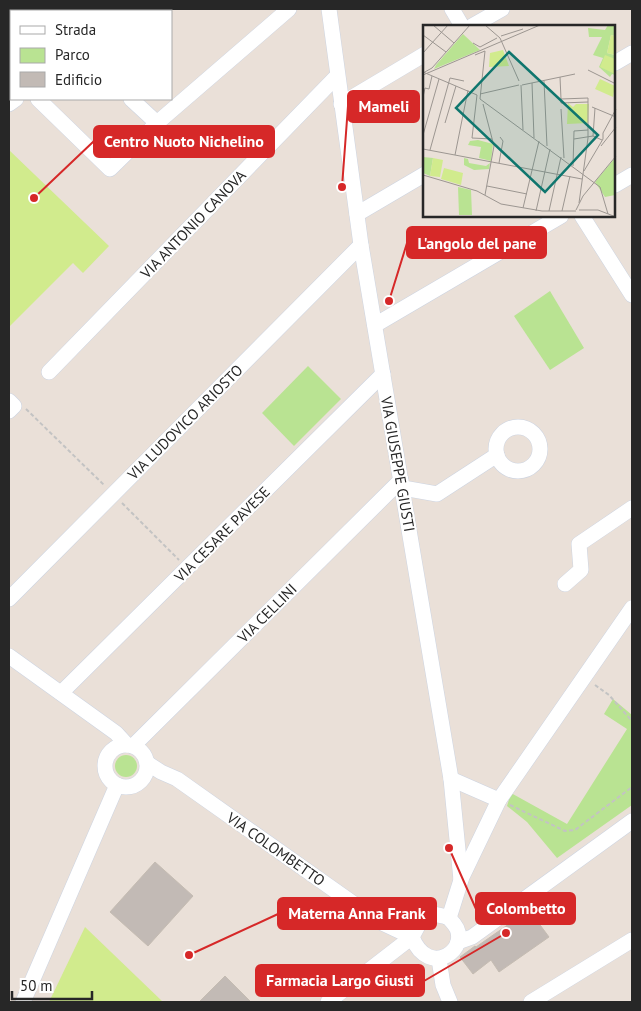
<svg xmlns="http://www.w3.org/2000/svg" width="641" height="1011" viewBox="0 0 641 1011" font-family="'PT Sans',sans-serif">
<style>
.green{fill:#b9e392}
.pitch{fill:#d1eb8d}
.building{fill:#c2bab5;stroke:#c5bcb2}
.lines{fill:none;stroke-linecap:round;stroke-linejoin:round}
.minor-casing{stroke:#cdd4e1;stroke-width:16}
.path{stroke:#c3c3c3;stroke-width:2;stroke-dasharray:4 2.5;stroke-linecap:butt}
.minor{stroke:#fff;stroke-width:15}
.labels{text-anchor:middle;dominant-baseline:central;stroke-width:4;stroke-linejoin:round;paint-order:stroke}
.street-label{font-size:15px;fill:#272727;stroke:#fff}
.inset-road{fill:none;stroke:#9c9691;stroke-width:1}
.view{fill:#0f766e;fill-opacity:0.15;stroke:#0f766e;stroke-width:2.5}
.inset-edge{fill:none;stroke:#272727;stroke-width:2.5}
.leader{fill:none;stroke:#d62828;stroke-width:2}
.callout-dot{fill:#d62828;stroke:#fff;stroke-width:2}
.callout{fill:#d62828;stroke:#d62828;stroke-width:2}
.callout-label{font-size:16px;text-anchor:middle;font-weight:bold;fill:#fff}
</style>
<rect width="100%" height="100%" fill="#eae0d8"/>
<g class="green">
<polygon points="550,291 584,348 550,370 514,316"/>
<polygon points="308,366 341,399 294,446 262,413"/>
<polygon points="613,699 632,715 632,795 631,797 632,805 557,858 527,822 507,806 511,793 567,824 627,729 604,714"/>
<circle cx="126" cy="766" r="11"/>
</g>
<g class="pitch">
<polygon points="9,150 109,246 83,273 73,263 9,327"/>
<polygon points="85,927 163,1002 49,1002"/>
</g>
<g class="building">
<polygon points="155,862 193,896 148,946 110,912"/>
<polygon points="529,910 549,937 499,972 491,960 473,974 460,957 475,946 476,947"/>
<polygon points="225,976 251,1002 199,1002"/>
</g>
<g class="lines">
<g class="minor-casing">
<g id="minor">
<polyline points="30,9 31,11"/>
<polyline points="329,9 361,245 451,779 461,880 449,918"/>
<polyline points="452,9 462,26"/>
<polyline points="129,11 132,9"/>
<polyline points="472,26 502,9"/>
<polyline points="9,46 11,44"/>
<polyline points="615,63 632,53"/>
<polyline points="38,99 110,169 157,123 289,9"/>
<polyline points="131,99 157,123"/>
<polyline points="9,104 16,99"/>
<polyline points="341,104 425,54"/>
<polyline points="615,185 632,175"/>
<polyline points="357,214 425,174"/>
<polyline points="582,216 632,295"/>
<polyline points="375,325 561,216"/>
<polyline points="49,372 337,76"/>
<polyline points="9,401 14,406 9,411"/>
<circle cx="518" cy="449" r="22"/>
<polyline points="403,488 437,494 497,455"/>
<polyline points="565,584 581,570 579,544 632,508"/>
<polyline points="9,599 361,245"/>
<polyline points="9,656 116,733 127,745"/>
<polyline points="61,693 383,374"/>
<circle cx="126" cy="766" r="21"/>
<polyline points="133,746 401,480"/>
<polyline points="147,763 161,772 177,779 378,921 412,937"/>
<polyline points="451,779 499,800"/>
<polyline points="461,879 499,800 632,608"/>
<path d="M433,914C437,915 445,916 449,918C449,918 453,923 454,924C473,948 429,980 412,937L421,920Z"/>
<polyline points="458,942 472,937 632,821"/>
<polyline points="439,959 443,985 450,1002"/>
<polyline points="23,1002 117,785"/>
<polyline points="328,1002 412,937"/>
<polyline points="531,1002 632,940"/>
</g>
</g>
<g class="path">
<polyline points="26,409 104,485"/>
<polyline points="122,503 179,560"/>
<polyline points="595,685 609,695 632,721"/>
<polyline points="510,805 565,831 575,830 632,787"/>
</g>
<use href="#minor" class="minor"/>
</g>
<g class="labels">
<g class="street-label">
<text transform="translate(193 224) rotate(-46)">VIA ANTONIO CANOVA</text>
<text transform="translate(185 422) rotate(-45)">VIA LUDOVICO ARIOSTO</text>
<text transform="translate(398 464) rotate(80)">VIA GIUSEPPE GIUSTI</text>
<text transform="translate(222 534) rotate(-45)">VIA CESARE PAVESE</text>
<text transform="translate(267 613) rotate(-45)">VIA CELLINI</text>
<text transform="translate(276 849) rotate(35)">VIA COLOMBETTO</text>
</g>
</g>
<g transform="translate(423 25)">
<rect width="192" height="192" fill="#eae0d8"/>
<path d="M185,0H192V11L188,10L184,28L192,30V50L189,49L187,52L176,42L180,33L170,30L179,12H166L165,3L182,5ZM40,9L57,25L11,44L13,40ZM55,115L70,119L68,136L56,133L58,122L45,120L47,116ZM0,132L10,133L7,151L0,148ZM41,133L45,134L46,138L63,141L67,138L66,144L51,145L41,140ZM192,133V170L182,172L172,157ZM35,162L48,165L49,190H36Z" fill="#b9e392"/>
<path d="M188,10L192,11V30L184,28ZM80,25L86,41L66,42L67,28ZM182,30L192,34V49L177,42ZM177,54L192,61L190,72L172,64ZM145,78L150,82L153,79H166L165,98L144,99ZM10,133L20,135L17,152L7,151ZM21,143L40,148L38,160L18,154Z" fill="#d1eb8d"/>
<path class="inset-road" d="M10,0L31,18M62,0L77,13L96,56M0,10L23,27M78,11L100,4M50,18L57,22L74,13M0,28L25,0M52,30L62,26L57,74M165,45L193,59M0,47L54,70M0,48L9,43L47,0M0,50L117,0M137,52L138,74M121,56L124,121M109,58L111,113M98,60L100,105M99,60L152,49M57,69L96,60M54,70L49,113L69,114M0,72L2,63L6,64L9,51M165,73V77L138,78V74ZM57,74L177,162L185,189M60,79L71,121L62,170M169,82L193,92M138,84L141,133M22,98L33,61M0,110L16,54M170,111L172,83M151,114L170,111L179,115M178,121L193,102M0,124L159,154M7,125L27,53L41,56M32,130L45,65M76,138L80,116L77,112M150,141L151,106L165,105M161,146L180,114V108L193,84M0,150L54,166L78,179L119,186H153M64,161L104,169M156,178L165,113V77M100,183L116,116M153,185L160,171L193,131M156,185H175L193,192M113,186L127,124M126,186L138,132M139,186L147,151"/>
<path class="view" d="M86,27L175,110L122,167L33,83Z"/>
<rect width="192" height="192" class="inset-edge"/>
</g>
<path class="leader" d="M342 187L348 106M34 198L94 141M389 301L407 243M449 848L476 909M189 955L278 914M506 933L424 981"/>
<g class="callout-dot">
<circle cx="342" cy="187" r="5"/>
<circle cx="34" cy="198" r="5"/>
<circle cx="389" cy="301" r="5"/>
<circle cx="449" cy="848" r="5"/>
<circle cx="189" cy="955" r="5"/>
<circle cx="506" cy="933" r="5"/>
</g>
<g class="callout">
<rect x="348" y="91" width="71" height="31" rx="5"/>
<rect x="94" y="126" width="180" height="31" rx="5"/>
<rect x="407" y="227" width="139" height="31" rx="5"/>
<rect x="476" y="893" width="99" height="31" rx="5"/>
<rect x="278" y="898" width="158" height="31" rx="5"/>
<rect x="256" y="965" width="168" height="31" rx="5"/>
</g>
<g class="callout-label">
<text x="384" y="112">Mameli</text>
<text x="184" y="147">Centro Nuoto Nichelino</text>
<text x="477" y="249">L'angolo del pane</text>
<text x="526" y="914">Colombetto</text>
<text x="357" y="919">Materna Anna Frank</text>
<text x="340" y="986">Farmacia Largo Giusti</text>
</g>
<rect width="641" height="1011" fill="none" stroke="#272727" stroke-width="20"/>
<rect x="10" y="10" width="162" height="90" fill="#ffffff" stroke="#a9a9a9"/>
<rect x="20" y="26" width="25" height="8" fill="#ffffff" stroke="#a9a9a9"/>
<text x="55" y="35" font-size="15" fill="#272727">Strada</text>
<rect x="20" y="48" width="25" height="15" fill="#b9e392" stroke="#a9a9a9"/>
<text x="55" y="60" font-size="15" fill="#272727">Parco</text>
<rect x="20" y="72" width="25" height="15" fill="#c2bab5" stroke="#a9a9a9"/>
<text x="55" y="85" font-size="15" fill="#272727">Edificio</text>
<path d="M12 991v8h80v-8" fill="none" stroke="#272727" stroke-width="2.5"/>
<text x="20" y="991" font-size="15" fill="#272727" stroke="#ffffff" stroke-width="4" paint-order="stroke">50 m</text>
</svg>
